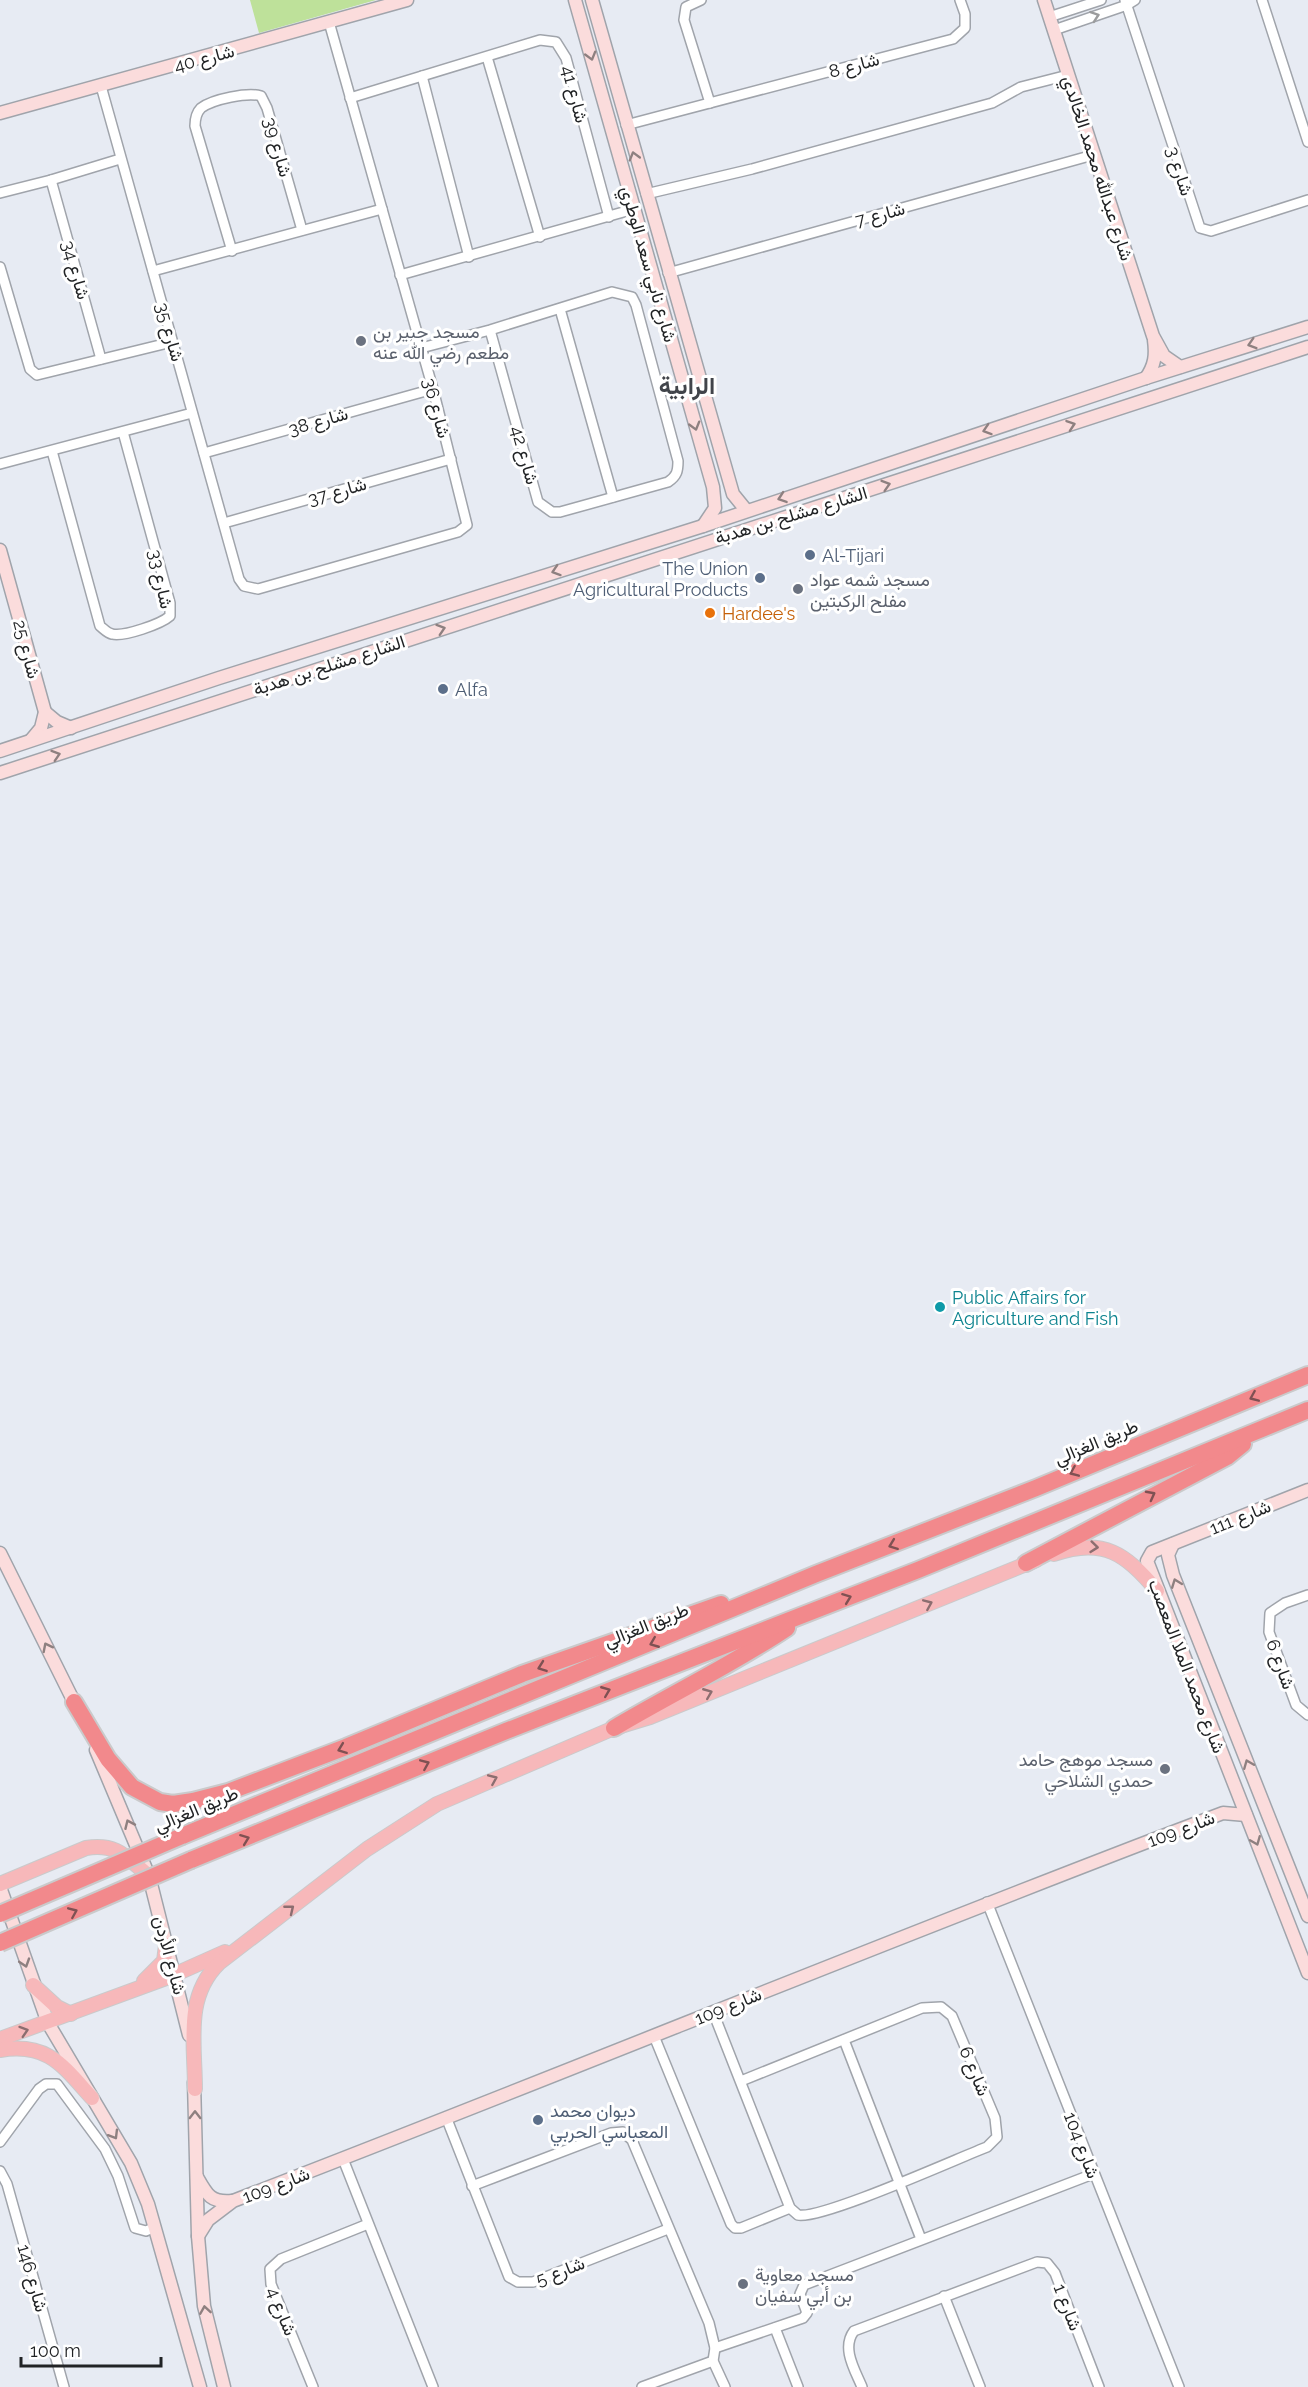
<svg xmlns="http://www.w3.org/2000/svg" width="1308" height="2387" viewBox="0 0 1308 2387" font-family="Raleway,Vazirmatn,sans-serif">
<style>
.green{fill:#bee19a}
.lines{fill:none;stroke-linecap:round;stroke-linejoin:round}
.street-casing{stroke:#a0a4ab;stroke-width:12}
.secondary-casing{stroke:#a0a4ab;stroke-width:15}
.primary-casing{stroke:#cacacb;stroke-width:16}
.highway-casing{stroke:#cacacb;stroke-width:20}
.street{stroke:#fff;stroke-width:9}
.secondary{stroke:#fbdcdc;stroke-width:12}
.primary{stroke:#f7b8ba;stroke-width:14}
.highway{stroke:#f2898c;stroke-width:16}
.highway-bridge-casing{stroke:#cacacb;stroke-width:20;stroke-linecap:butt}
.highway-bridge{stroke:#f2898c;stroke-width:16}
.oneway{stroke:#9b9c9d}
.oneway2{stroke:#8e8080}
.oneway3{stroke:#7f5153}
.oneway4{stroke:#8c6e70}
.worship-dot{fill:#6b7280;stroke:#fff;stroke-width:2}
.service-dot{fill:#5c6f8a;stroke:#fff;stroke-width:2}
.food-dot{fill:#e8710a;stroke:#fff;stroke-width:2}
.culture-dot{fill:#0f9aa8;stroke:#fff;stroke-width:2}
.labels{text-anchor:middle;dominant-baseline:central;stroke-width:6;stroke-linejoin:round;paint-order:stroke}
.street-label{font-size:18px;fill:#212325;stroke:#fff}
.worship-label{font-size:18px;fill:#5b616d;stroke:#fff;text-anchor:start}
.service-label{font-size:18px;fill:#4e5e75;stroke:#fff;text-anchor:start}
.food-label{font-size:18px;fill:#c56008;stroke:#fff;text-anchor:start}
.culture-label{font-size:18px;fill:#0d838f;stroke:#fff;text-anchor:start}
.district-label{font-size:24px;font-weight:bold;fill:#41444a;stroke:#fff}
</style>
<rect width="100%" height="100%" fill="#e7ebf3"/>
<polygon class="green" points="250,0 376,0 259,33"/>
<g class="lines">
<g class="street-casing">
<g id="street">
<polyline points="701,0 686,7 684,20 710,103"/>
<polyline points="1125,0 1200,228 1211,231 1308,200"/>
<polyline points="1262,0 1308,142"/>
<polyline points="1049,17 1101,0"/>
<polyline points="1054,30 1127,5 1135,0"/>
<polyline points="487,57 540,237"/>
<polyline points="422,76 469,257"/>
<polyline points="101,86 239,579 244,586 258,589 458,532 467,525 433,389 329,22"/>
<polyline points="350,98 540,40 556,42 566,58 609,217"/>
<polyline points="626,125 953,39 965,28 965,14 960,0"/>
<polyline points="51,180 101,359"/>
<polyline points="0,193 51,180 120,159"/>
<polyline points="646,194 752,169 992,103 1021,87 1068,75"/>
<path d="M232,251L195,126C195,119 196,113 201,108C213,99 248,92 261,96L267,108L302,230"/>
<polyline points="0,267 30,369 37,375 172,342"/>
<polyline points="153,271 382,209"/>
<polyline points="668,273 1093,155"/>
<polyline points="400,275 634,209"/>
<polyline points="560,309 613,497"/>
<path d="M421,348L490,330L612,292L632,297L636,305L678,461C678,471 677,476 668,482L560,512H552L538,502L490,330"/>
<path d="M52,451L100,626C104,629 107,633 112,634C124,637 161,624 170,616V603L123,432"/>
<polyline points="204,453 433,389"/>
<polyline points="0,464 192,413"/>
<polyline points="224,523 451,459"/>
<polyline points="1308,1595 1285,1603 1270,1613 1269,1632 1296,1705 1308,1715"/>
<polyline points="987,1902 1179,2387"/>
<path d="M713,2012L790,2208L798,2215C821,2220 956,2159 987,2147L997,2137L995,2118L952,2016L941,2007L922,2008L741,2081"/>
<polyline points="654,2036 731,2224 735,2228 741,2228 790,2208"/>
<polyline points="844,2040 921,2239"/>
<polyline points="446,2117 509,2277 518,2282 533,2282 668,2229"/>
<polyline points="0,2142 39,2089 46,2084 57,2084 105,2149 118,2176 135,2228 146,2231 155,2227"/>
<polyline points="343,2159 433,2387"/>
<polyline points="0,2171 7,2184 64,2387"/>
<polyline points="472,2186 611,2133 623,2132 632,2140 709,2323 715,2348 713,2361 725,2387"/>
<polyline points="944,2296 980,2387"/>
<polyline points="775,2328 798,2387"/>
<polyline points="715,2348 803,2318 807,2313 800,2294 804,2285 1093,2174"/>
<polyline points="313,2387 271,2284 270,2269 281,2259 368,2224"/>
<polyline points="642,2387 713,2361"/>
<path d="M862,2387C855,2370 841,2348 854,2331L1037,2262L1047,2263L1055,2273L1099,2387"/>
</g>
</g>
<g class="secondary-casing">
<g id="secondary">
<polyline points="575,0 713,487 715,508 703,526"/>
<polyline points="592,0 733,494 746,510"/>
<polyline points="1044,0 1153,336 1164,356 1180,367"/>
<polyline points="0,113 407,0"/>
<path d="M1146,378C1155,365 1156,355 1154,340"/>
<polyline points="0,550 45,712 41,728 31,740"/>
<polyline points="45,712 57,722 71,728"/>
<polyline points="0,751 219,678 703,526 1146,378 1308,327"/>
<polyline points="0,773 1308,347"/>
<polyline points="1308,1490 1152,1552 1147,1561 1308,1973"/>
<polyline points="1173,1544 1168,1555 1173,1575 1308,1916"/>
<polyline points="0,1553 78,1710"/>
<polyline points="96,1750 149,1876 189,2035"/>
<polyline points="0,1887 48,2023 131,2163 148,2204 200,2387"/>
<polyline points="194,2082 198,2236 204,2306 224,2387"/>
<path d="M197,2177C207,2195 211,2203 232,2201"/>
<path d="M198,2236L208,2220L233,2201C564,2074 892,1938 1223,1813L1246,1815"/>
</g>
</g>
<g class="primary-casing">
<g id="primary">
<path d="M1054,1554C1103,1537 1127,1554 1157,1591"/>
<path d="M0,1884L86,1848C117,1843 126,1857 149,1876"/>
<polyline points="144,1981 164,1961 166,1945"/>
<polyline points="33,1985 57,2007 71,2014"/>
<polyline points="0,2039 169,1977 225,1952"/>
<path d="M0,2050C48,2042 63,2066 92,2098"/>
<path d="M195,2089C195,2044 184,1997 219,1963L367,1849L437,1804L614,1728L650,1717L1036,1560"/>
</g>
</g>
<g class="highway-casing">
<g id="highway">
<polyline points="1026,1563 1227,1457 1243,1444"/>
<polyline points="74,1702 108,1759 132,1787 160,1802 173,1804 193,1801 228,1792 346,1747 522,1674 721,1604"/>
<path d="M614,1728C671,1694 732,1665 787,1628"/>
<polyline points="182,1836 816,1574 1036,1488 1308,1375"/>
<polyline points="191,1860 506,1731 918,1570 1308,1410"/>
</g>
</g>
<use href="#street" class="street"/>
<use href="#secondary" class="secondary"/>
<use href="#primary" class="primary"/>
<use href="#highway" class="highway"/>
<g class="highway-bridge-casing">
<g id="highway-bridge">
<polyline points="0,1914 182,1836"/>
<polyline points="0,1943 191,1860"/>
</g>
</g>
<use href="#highway-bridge" class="highway-bridge"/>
</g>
<defs><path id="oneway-chevron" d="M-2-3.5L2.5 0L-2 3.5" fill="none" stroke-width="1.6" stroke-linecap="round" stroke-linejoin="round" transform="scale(1.5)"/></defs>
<use class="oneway" href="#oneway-chevron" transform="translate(1095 16) rotate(-19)"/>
<g class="oneway2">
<use href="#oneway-chevron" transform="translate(591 56) rotate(74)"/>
<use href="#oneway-chevron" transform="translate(634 156) rotate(-106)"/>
<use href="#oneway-chevron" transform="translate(1252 344) rotate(163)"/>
<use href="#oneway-chevron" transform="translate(1071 425) rotate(-19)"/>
<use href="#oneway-chevron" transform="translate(695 426) rotate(74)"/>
<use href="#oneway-chevron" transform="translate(987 430) rotate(162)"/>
<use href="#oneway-chevron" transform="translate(886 485) rotate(-17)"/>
<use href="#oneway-chevron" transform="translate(782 498) rotate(161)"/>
<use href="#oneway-chevron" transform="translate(556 571) rotate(162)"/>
<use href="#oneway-chevron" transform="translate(441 629) rotate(-18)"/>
<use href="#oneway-chevron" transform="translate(56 755) rotate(-18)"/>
<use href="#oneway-chevron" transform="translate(1176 1583) rotate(-111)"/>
<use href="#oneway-chevron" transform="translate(47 1647) rotate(-117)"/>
<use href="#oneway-chevron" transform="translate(1248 1764) rotate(-112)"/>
<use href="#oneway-chevron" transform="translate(129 1824) rotate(-114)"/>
<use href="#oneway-chevron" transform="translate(1256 1841) rotate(68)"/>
<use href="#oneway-chevron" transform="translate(25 1963) rotate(72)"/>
<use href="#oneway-chevron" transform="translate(195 2115) rotate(-90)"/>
<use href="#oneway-chevron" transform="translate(114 2135) rotate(59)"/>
<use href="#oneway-chevron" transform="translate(205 2310) rotate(-99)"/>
</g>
<g class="oneway3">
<use href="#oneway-chevron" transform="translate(1254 1397) rotate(157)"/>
<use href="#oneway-chevron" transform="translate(1074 1472) rotate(157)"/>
<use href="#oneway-chevron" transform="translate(1151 1495) rotate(-28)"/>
<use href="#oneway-chevron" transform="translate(893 1545) rotate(159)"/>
<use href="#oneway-chevron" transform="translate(847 1598) rotate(-21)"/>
<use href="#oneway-chevron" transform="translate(654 1643) rotate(158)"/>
<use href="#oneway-chevron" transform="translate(542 1667) rotate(160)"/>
<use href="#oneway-chevron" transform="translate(606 1691) rotate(-22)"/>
<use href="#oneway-chevron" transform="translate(342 1749) rotate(159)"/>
<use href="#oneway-chevron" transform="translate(425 1764) rotate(-23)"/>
<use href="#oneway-chevron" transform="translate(245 1839) rotate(-21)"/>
<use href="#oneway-chevron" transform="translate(73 1912) rotate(-23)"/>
</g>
<g class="oneway4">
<use href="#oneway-chevron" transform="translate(1094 1547) rotate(6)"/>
<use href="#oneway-chevron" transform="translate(928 1604) rotate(-23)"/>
<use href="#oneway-chevron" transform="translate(708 1693) rotate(-22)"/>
<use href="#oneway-chevron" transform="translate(493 1779) rotate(-23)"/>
<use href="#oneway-chevron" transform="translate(290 1909) rotate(-39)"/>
<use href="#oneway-chevron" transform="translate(24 2031) rotate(-18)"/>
</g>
<g class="worship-dot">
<circle cx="361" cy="341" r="6"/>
<circle cx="798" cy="589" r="6"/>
<circle cx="1165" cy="1769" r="6"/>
<circle cx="743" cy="2284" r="6"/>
</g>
<g class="service-dot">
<circle cx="810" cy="555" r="6"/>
<circle cx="760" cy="578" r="6"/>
<circle cx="443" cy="689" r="6"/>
<circle cx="538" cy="2120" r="6"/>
</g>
<circle class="food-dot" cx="710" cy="613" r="6"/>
<circle class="culture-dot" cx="940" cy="1307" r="6"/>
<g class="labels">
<g class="street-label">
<text transform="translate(204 58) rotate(-15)">شارع 40</text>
<text transform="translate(854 65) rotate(-15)">شارع 8</text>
<text transform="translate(575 94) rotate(75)">شارع 41</text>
<text transform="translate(278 147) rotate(74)">شارع 39</text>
<text transform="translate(1098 168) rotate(72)">شارع عبدالله محمد الخالدي</text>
<text transform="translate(1180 171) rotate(72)">شارع 3</text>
<text transform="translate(880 214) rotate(-15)">شارع 7</text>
<text transform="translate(649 264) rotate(74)">شارع نابي سعد الوطري</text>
<text transform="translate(76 270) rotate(74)">شارع 34</text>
<text transform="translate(170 332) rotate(74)">شارع 35</text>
<text transform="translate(437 408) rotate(75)">شارع 36</text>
<text transform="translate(318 421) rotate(-16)">شارع 38</text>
<text transform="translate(525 455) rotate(74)">شارع 42</text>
<text transform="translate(337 491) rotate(-16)">شارع 37</text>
<text transform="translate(791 515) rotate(-17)">الشارع مشلح بن هدبة</text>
<text transform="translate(161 579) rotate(78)">شارع 33</text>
<text transform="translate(27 649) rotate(75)">شارع 25</text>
<text transform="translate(329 665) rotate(-18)">الشارع مشلح بن هدبة</text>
<text transform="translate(1096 1442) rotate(-23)">طريق الغزالي</text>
<text transform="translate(1240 1517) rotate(-22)">شارع 111</text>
<text transform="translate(646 1625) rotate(-22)">طريق الغزالي</text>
<text transform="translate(1281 1664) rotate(70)">شارع 6</text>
<text transform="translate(1187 1666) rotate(69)">شارع محمد الملا المعصب</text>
<text transform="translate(196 1809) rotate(-23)">طريق الغزالي</text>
<text transform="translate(1181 1829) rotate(-21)">شارع 109</text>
<text transform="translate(170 1955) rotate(75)">شارع الأردن</text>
<text transform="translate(728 2006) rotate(-22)">شارع 109</text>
<text transform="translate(975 2071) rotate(67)">شارع 6</text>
<text transform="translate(1082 2145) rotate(69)">شارع 104</text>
<text transform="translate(276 2185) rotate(-21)">شارع 109</text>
<text transform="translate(560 2271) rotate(-21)">شارع 5</text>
<text transform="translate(33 2278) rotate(74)">شارع 146</text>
<text transform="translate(1068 2307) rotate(69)">شارع 1</text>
<text transform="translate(282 2311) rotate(68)">شارع 4</text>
</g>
<g class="worship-label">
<text x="373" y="331">مسجد جبير بن<tspan x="373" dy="21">مطعم رضي الله عنه</tspan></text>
<text x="810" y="579">مسجد شمه عواد<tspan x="810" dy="21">مفلح الركبتين</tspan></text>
<text x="1153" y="1759" text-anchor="end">مسجد موهج حامد<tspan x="1153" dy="21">حمدي الشلاحي</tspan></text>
<text x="755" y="2274">مسجد معاوية<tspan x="755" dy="21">بن أبي سفيان</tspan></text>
</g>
<g class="service-label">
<text x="822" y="555">Al-Tijari</text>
<text x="748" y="568" text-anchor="end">The Union<tspan x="748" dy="21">Agricultural Products</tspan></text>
<text x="455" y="689">Alfa</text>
<text x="550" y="2110">ديوان محمد<tspan x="550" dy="21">المعباسي الحربي</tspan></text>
</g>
<g class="food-label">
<text x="722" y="613">Hardee's</text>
</g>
<g class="culture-label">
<text x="952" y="1297">Public Affairs for<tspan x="952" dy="21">Agriculture and Fish</tspan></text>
</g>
<g class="district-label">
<text x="687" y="385">الرابية</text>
</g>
</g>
<path d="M21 2357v9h140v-9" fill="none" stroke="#212325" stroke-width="3"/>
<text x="30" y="2357" font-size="18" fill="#212325" stroke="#ffffff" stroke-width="4.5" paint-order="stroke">100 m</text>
</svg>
